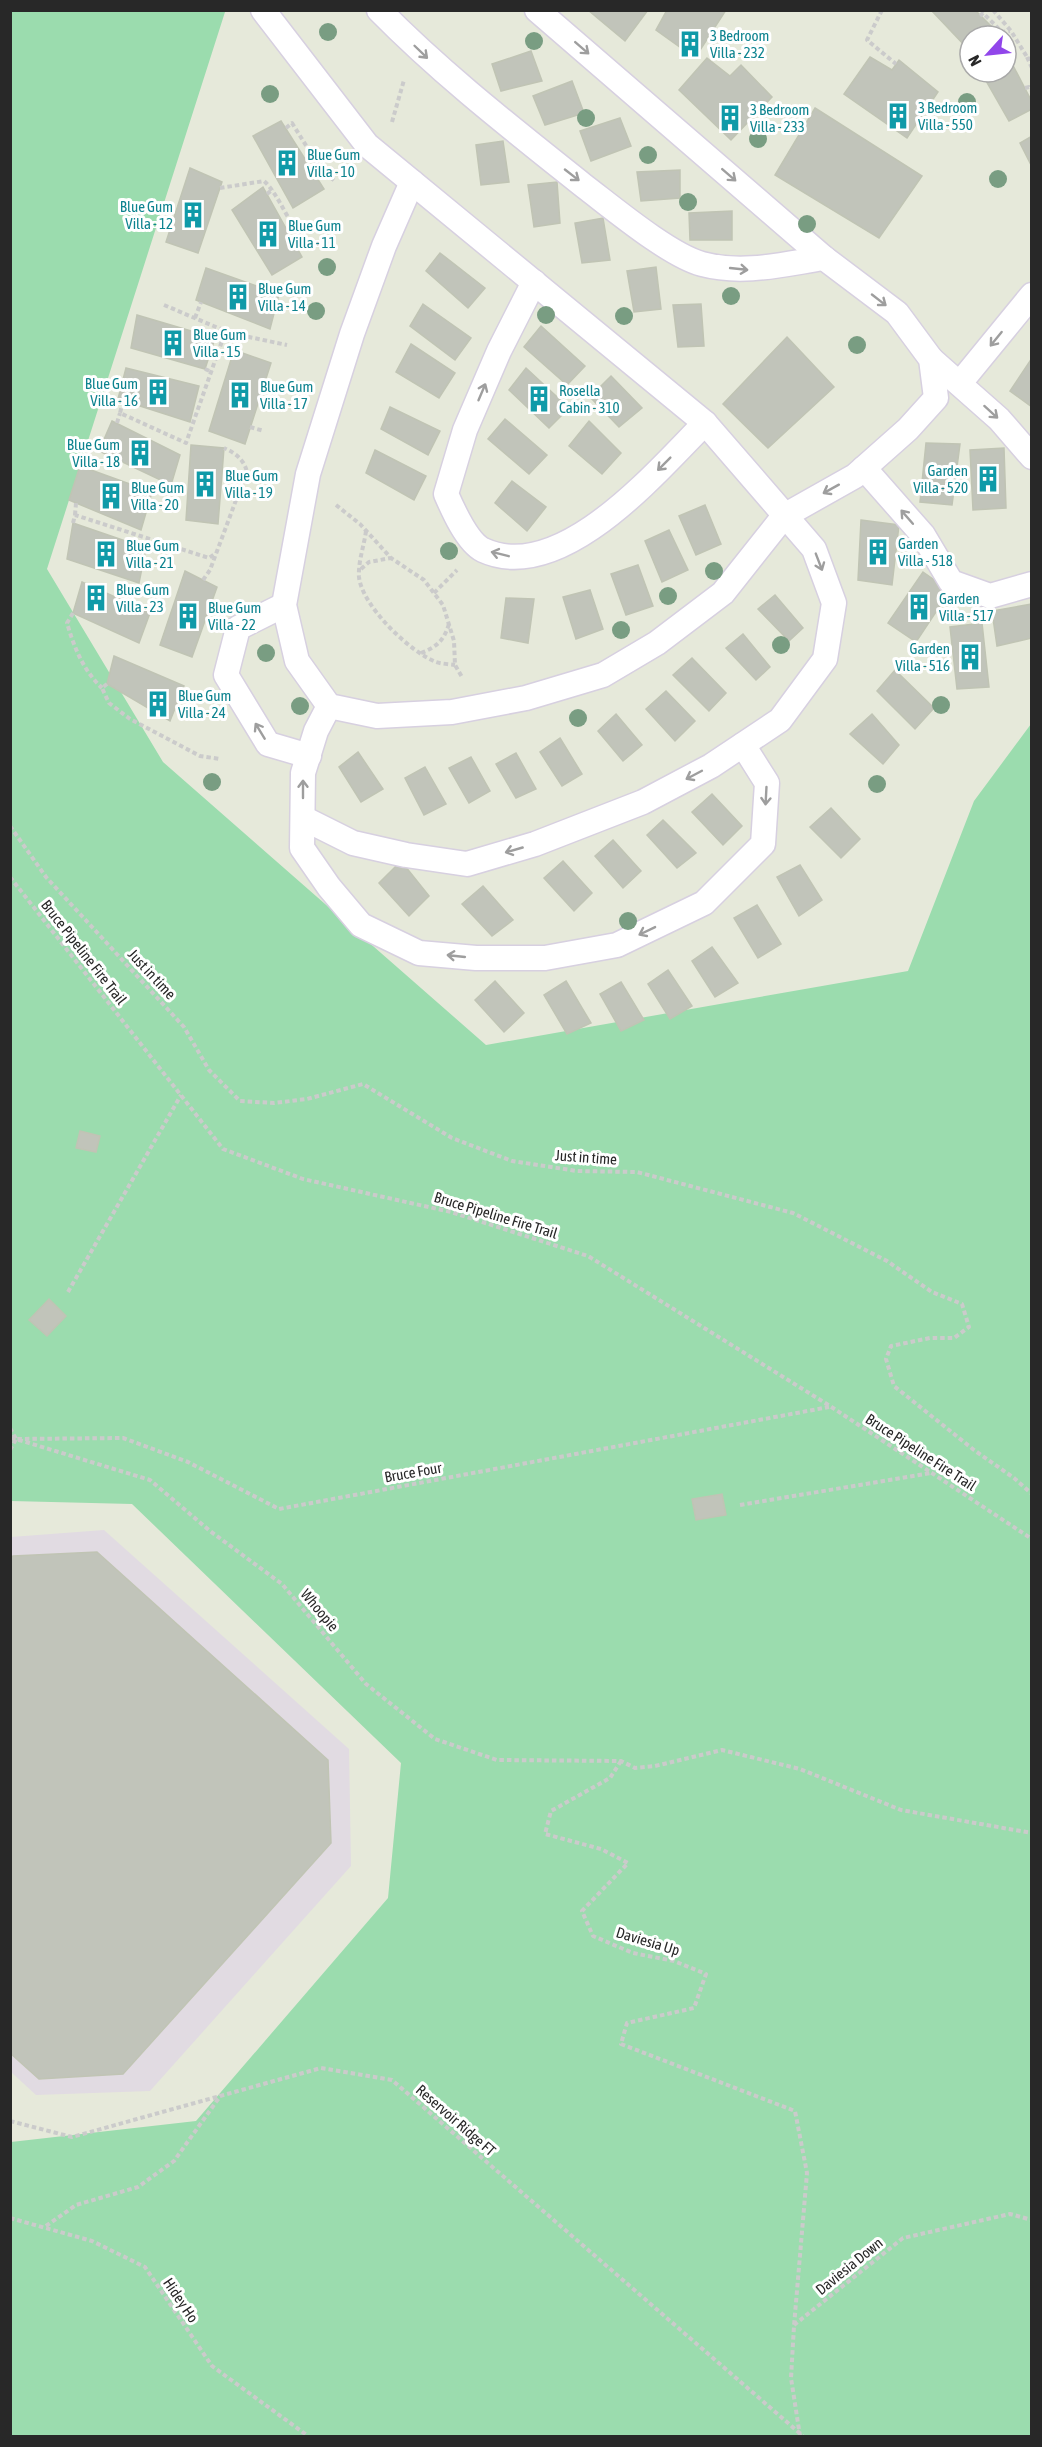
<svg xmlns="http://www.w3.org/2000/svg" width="1042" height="2447" viewBox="0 0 1042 2447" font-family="'Asap Condensed',sans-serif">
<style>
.industrial{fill:#e1dbe2}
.green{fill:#9bdcae}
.building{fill:#c1c4ba;stroke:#c0c4b4;stroke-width:1.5}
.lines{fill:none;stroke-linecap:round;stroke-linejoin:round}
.service-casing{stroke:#d7d0e0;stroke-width:27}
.path{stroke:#cbcbcb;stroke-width:4;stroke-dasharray:4.5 3;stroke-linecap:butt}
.service{stroke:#fff;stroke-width:24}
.tree{fill:#799d82}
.oneway{stroke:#9e9e9e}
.labels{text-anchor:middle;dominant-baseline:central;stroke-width:6;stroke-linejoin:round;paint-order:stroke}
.culture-label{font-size:15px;fill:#0d838f;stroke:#fff;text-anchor:start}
.street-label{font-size:15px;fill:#282828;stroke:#fff}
</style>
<rect width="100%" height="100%" fill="#e6e9da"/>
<polygon class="industrial" points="104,1530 349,1749 351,1866 150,2091 36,2095 11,2072 11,1537"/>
<polygon class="green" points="11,11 225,12 47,569 163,762 486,1045 908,971 974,801 1031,724 1031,2436 11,2436 11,2142 196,2121 388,1898 401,1763 132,1504 11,1501"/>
<g class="building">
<polygon points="588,10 648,10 625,41"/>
<polygon points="667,10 726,10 695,58 656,30"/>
<polygon points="931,10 975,10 996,31 991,36 970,36 970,51"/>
<polygon points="531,51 542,81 501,91 492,64"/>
<polygon points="1006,52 1032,102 1032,109 1009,121 981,72 1006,72"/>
<polygon points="870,57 892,70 899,60 938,92 907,138 844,94"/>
<polygon points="707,58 730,76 741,65 772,97 731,140 679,90"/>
<polygon points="572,81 584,113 545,125 533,96"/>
<polygon points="815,108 922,176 879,238 775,175"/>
<polygon points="620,118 631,146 591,161 580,131"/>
<polygon points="281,121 324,189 293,208 253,136"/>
<polygon points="1032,136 1032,167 1020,143"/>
<polygon points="503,141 509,182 481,185 476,145"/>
<polygon points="190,168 222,182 198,253 166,242"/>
<polygon points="680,170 680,198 641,201 637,172"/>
<polygon points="557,182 560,223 534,227 528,185"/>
<polygon points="263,187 302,257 272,275 232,210"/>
<polygon points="732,211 732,240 690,240 689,213"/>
<polygon points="603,218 610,260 582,263 575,223"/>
<polygon points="440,253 485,288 468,308 426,271"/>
<polygon points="656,267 661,309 634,312 627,271"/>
<polygon points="206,268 279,294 270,329 196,300"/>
<polygon points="423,304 471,338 455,360 410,326"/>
<polygon points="701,304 704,346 678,347 673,305"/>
<polygon points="137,315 215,338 205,369 131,348"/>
<polygon points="541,326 585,366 567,385 524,347"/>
<polygon points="787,337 834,387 768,448 723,404"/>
<polygon points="411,344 455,373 439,398 396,372"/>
<polygon points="234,350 271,363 245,444 209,431"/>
<polygon points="1032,358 1032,407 1010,391"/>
<polygon points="126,368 199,386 190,422 118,399"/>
<polygon points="526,368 569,408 549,428 509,390"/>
<polygon points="611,376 642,408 619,427 590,397"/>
<polygon points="390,407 440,431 428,455 381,429"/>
<polygon points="505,419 547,455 529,474 488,439"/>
<polygon points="112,421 180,455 171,485 99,451"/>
<polygon points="589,421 621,453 602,474 569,446"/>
<polygon points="926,443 960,444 952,505 920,502"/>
<polygon points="191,445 224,448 218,524 186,520"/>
<polygon points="1004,448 1006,508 973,510 970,450"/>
<polygon points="375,450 426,476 414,500 366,473"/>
<polygon points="80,466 152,492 141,530 69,500"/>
<polygon points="512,481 546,507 527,531 495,503"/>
<polygon points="705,505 721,544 696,555 679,516"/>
<polygon points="861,520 899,525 892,585 858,580"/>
<polygon points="73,523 146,548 139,583 67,559"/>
<polygon points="669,530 688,570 662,582 645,541"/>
<polygon points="638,565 653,606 626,615 611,574"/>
<polygon points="185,571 217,587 192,657 160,645"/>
<polygon points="923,572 950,591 916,642 888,623"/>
<polygon points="82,582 150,613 139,643 73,613"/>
<polygon points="590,590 603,629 576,639 563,597"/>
<polygon points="775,595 803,628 789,641 758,609"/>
<polygon points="506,598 534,599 528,643 501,638"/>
<polygon points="1032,604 1032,638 997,646 992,611"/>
<polygon points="982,623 989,687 957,689 950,627"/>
<polygon points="743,634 770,667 756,680 726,648"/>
<polygon points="114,656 184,686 170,721 107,684"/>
<polygon points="692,658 726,693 709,711 673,675"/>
<polygon points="895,670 934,708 915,729 877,691"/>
<polygon points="666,691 695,721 675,741 646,709"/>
<polygon points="616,714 642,745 623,761 598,731"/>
<polygon points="872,714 899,745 883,764 850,734"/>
<polygon points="560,738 582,774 562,786 540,752"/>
<polygon points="358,752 383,789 361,802 339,767"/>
<polygon points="516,753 536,789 516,798 496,764"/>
<polygon points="471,757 490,791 469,803 449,768"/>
<polygon points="425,767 446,804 424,815 405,778"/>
<polygon points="712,794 742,826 723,845 692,812"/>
<polygon points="831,808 860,839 841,858 810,827"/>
<polygon points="663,820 696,853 677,868 647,835"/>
<polygon points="613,840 641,871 623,888 595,856"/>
<polygon points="401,861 429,896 409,916 379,883"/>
<polygon points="563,861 592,893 574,911 544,878"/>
<polygon points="800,865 822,900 799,916 777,877"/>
<polygon points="483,886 513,920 492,936 462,904"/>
<polygon points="757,905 781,944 758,958 734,918"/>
<polygon points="712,947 738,983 715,997 692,961"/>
<polygon points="668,970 692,1006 670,1019 648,984"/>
<polygon points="495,981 524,1013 504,1032 475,1000"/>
<polygon points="566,981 591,1023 567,1034 544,995"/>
<polygon points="621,982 644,1020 621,1031 600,994"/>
<polygon points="80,1131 100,1136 96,1152 76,1148"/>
<polygon points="49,1299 66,1316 47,1336 29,1320"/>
<polygon points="722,1494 726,1515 696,1520 692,1499"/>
<polygon points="97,1552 328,1760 331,1843 123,2074 39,2079 10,2053 10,1558 13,1556"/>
</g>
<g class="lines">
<g class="service-casing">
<g id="service">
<polyline points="263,10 367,145 705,423 814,549 834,603 825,659 780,720 711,766 643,802 535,844 467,864 406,855 353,843 303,818"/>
<path d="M379,10C443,75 514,130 584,186C613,208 669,255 702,264C743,275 784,264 824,258"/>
<polyline points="412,182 384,246 352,334 308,474 284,605 297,661 329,706 377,716 452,712 526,698 603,675 657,643 723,593 784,516 855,476 908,429 936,398 931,359 897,313 824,258 537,10"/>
<path d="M534,282L499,351L465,430L446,494C453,510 467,542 483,550C561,586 657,471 705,423"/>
<polyline points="931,359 999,419 1032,457"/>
<polyline points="960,383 1032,295"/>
<polyline points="864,468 923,535 951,582 990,596 1032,584"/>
<polyline points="284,605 238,628 226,675 268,744 309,756"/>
<polyline points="329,706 316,731 303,773 302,848 329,887 361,925 419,953 476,958 545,958 617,945 704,903 763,844 767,783 743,745"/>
</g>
</g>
<g class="path">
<polyline points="882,10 867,40 896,64"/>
<polyline points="993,10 1011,31 1027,57 1032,60"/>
<polyline points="980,16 983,13 1002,32 1010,31"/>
<polyline points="1027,57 1032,68"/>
<polyline points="1025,88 1029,87 1032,91"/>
<polyline points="392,122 404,80"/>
<polyline points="286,128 292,123 322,171 335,181"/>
<path d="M220,188L264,181C280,195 292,233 307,241C311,243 317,243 322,244"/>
<polyline points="267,194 273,189"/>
<polyline points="164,305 230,333 287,345"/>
<polyline points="195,318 201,302"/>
<polyline points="205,369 212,372"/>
<polyline points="123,401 120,413 186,443 222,341 230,333"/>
<polyline points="117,423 120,413"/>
<polyline points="250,427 264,431"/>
<polyline points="336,505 360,524 391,558 424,580 443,605 454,641 455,665 462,677"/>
<polyline points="75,515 76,503"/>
<polyline points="73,523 75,515 209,558 216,553"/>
<path d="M366,531C364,546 358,562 359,577C362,606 410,652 436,662C442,664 449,664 455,665"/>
<polyline points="361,569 369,562 391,558"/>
<path d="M203,580L210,570L242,484L248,477C246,462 238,454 224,448"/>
<polyline points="434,593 457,570"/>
<path d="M73,613L67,623C74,647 83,670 102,688"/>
<path d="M421,653C437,647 444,640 449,624"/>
<polyline points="107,684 102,688 109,703 130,719 200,756 220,759"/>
<polyline points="10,826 46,877 184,1027 209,1070 240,1101 274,1103 307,1099 363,1084 452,1138 512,1161 577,1171 637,1172 793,1213 887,1261 932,1292 962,1304 969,1327 954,1338 930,1338 891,1346 886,1359 894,1386 974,1450 1014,1478 1032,1494"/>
<polyline points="10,877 223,1149 303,1179 451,1212 588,1256 830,1406 1032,1539"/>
<polyline points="68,1292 181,1095"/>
<polyline points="10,1428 16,1439 150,1480 210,1531 282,1584 366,1684 435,1739 497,1760 621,1761 635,1768 655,1766 722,1750 800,1769 901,1810 1032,1833"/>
<polyline points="10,1438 16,1439 123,1438 188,1462 279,1509 829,1407"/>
<polyline points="10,1450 16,1439"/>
<polyline points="740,1505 931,1473"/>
<polyline points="621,1761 610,1778 551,1811 545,1834 601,1849 628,1863 582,1911 593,1936 633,1953 674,1961 706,1974 694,2008 627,2023 621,2044 795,2111 807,2173 794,2326 791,2378 800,2436"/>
<polyline points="10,2121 72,2137 321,2068 392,2080 803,2436"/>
<polyline points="10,2218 92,2241 145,2267 212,2366 308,2436"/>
<polyline points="46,2226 76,2205 138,2187 174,2161 221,2095"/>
<polyline points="794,2325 903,2238 1010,2214 1032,2220"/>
</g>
<use href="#service" class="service"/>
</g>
<g class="tree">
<circle cx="328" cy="32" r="9"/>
<circle cx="534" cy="41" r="9"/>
<circle cx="270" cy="94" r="9"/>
<circle cx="967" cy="102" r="9"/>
<circle cx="586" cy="118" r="9"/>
<circle cx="758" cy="139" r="9"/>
<circle cx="648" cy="155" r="9"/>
<circle cx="998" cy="179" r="9"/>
<circle cx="688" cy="202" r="9"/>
<circle cx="807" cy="224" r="9"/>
<circle cx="327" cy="267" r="9"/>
<circle cx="731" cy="296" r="9"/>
<circle cx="316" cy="311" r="9"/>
<circle cx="546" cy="315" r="9"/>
<circle cx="624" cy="316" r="9"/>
<circle cx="857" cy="345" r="9"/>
<circle cx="449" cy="551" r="9"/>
<circle cx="714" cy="571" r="9"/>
<circle cx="668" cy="596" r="9"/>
<circle cx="621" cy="630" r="9"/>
<circle cx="781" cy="645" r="9"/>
<circle cx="266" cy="653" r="9"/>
<circle cx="941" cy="705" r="9"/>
<circle cx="300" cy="706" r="9"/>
<circle cx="578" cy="718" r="9"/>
<circle cx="212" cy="782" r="9"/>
<circle cx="877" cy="784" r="9"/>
<circle cx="628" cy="921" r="9"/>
</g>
<defs><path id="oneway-shaft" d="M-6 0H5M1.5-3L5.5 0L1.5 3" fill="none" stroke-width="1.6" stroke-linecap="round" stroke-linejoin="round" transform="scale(1.5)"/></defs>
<g class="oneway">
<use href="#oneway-shaft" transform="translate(582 48) rotate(41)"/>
<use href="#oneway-shaft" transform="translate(421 52) rotate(44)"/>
<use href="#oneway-shaft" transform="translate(572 175) rotate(38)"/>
<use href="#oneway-shaft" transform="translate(729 175) rotate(41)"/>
<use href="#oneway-shaft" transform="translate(739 269) rotate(6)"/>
<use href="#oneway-shaft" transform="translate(879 300) rotate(38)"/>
<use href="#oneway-shaft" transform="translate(996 339) rotate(129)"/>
<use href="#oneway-shaft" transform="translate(482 392) rotate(-67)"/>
<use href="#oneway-shaft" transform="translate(991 412) rotate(42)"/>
<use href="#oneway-shaft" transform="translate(664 464) rotate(135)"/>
<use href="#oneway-shaft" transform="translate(831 489) rotate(151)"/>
<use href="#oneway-shaft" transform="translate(907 517) rotate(-131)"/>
<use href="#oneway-shaft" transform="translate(500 554) rotate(-166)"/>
<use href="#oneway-shaft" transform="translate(819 562) rotate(69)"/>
<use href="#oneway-shaft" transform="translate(260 731) rotate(-121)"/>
<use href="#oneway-shaft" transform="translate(694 775) rotate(152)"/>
<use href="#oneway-shaft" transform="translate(303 789) rotate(-90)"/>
<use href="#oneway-shaft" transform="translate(766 796) rotate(93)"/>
<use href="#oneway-shaft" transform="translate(514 850) rotate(164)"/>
<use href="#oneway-shaft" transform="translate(647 931) rotate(154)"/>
<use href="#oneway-shaft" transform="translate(456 956) rotate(-174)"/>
</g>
<defs>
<g id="building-bare" transform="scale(2.07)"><path d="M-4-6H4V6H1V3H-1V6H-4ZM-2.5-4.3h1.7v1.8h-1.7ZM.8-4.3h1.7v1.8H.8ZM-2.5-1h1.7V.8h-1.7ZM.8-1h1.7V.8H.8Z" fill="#0f9aa8" stroke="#fff" stroke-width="2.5" paint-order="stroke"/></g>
</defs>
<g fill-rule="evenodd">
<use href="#building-bare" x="690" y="44"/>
<use href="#building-bare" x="898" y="116"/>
<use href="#building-bare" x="730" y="118"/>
<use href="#building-bare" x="287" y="163"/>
<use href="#building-bare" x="193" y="215"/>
<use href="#building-bare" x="268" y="234"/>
<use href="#building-bare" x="238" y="297"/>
<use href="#building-bare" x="173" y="343"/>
<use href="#building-bare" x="158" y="392"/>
<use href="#building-bare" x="240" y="395"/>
<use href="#building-bare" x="539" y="399"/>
<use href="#building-bare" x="140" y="453"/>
<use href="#building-bare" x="988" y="479"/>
<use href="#building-bare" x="205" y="484"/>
<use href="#building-bare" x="111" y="496"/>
<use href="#building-bare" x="878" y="552"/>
<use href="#building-bare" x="106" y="554"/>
<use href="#building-bare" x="96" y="598"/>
<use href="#building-bare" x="919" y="607"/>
<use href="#building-bare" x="188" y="616"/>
<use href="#building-bare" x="970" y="657"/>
<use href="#building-bare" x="158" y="704"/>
</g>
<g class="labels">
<g class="culture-label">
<text x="710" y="35">3 Bedroom<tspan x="710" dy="17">Villa - 232</tspan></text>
<text x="918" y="107">3 Bedroom<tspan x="918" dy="17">Villa - 550</tspan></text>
<text x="750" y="109">3 Bedroom<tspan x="750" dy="17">Villa - 233</tspan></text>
<text x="307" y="154">Blue Gum<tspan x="307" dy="17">Villa - 10</tspan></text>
<text x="173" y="206" text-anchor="end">Blue Gum<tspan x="173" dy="17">Villa - 12</tspan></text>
<text x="288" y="225">Blue Gum<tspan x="288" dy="17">Villa - 11</tspan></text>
<text x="258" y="288">Blue Gum<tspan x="258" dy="17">Villa - 14</tspan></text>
<text x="193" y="334">Blue Gum<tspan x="193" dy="17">Villa - 15</tspan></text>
<text x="138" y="383" text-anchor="end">Blue Gum<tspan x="138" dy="17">Villa - 16</tspan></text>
<text x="260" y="386">Blue Gum<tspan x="260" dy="17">Villa - 17</tspan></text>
<text x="559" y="390">Rosella<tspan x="559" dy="17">Cabin - 310</tspan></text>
<text x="120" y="444" text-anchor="end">Blue Gum<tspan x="120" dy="17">Villa - 18</tspan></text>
<text x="968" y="470" text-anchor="end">Garden<tspan x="968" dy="17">Villa - 520</tspan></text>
<text x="225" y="475">Blue Gum<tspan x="225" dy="17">Villa - 19</tspan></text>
<text x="131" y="487">Blue Gum<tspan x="131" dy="17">Villa - 20</tspan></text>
<text x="898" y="543">Garden<tspan x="898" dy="17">Villa - 518</tspan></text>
<text x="126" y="545">Blue Gum<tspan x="126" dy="17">Villa - 21</tspan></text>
<text x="116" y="589">Blue Gum<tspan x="116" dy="17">Villa - 23</tspan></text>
<text x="939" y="598">Garden<tspan x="939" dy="17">Villa - 517</tspan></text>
<text x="208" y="607">Blue Gum<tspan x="208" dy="17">Villa - 22</tspan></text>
<text x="950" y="648" text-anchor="end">Garden<tspan x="950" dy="17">Villa - 516</tspan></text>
<text x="178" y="695">Blue Gum<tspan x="178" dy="17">Villa - 24</tspan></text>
</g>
<g class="street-label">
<text transform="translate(84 952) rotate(52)">Bruce Pipeline Fire Trail</text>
<text transform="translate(152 974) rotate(47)">Just in time</text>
<text transform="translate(586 1157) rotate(4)">Just in time</text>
<text transform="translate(496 1215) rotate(17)">Bruce Pipeline Fire Trail</text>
<text transform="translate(921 1452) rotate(33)">Bruce Pipeline Fire Trail</text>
<text transform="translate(413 1472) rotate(-10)">Bruce Four</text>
<text transform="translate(320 1610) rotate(50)">Whoopie</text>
<text transform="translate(648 1941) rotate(17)">Daviesia Up</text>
<text transform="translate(456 2120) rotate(41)">Reservoir Ridge FT</text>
<text transform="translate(849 2266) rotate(-39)">Daviesia Down</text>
<text transform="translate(181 2300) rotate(56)">Hidey Ho</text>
</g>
</g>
<rect width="1042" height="2447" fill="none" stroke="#282828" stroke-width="24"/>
<g transform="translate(988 54) rotate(243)"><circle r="28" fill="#ffffff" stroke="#a9a9a9" stroke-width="1.5"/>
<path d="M0-4.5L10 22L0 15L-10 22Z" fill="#9146ea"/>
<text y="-9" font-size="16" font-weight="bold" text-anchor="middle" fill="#282828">N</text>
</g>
</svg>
